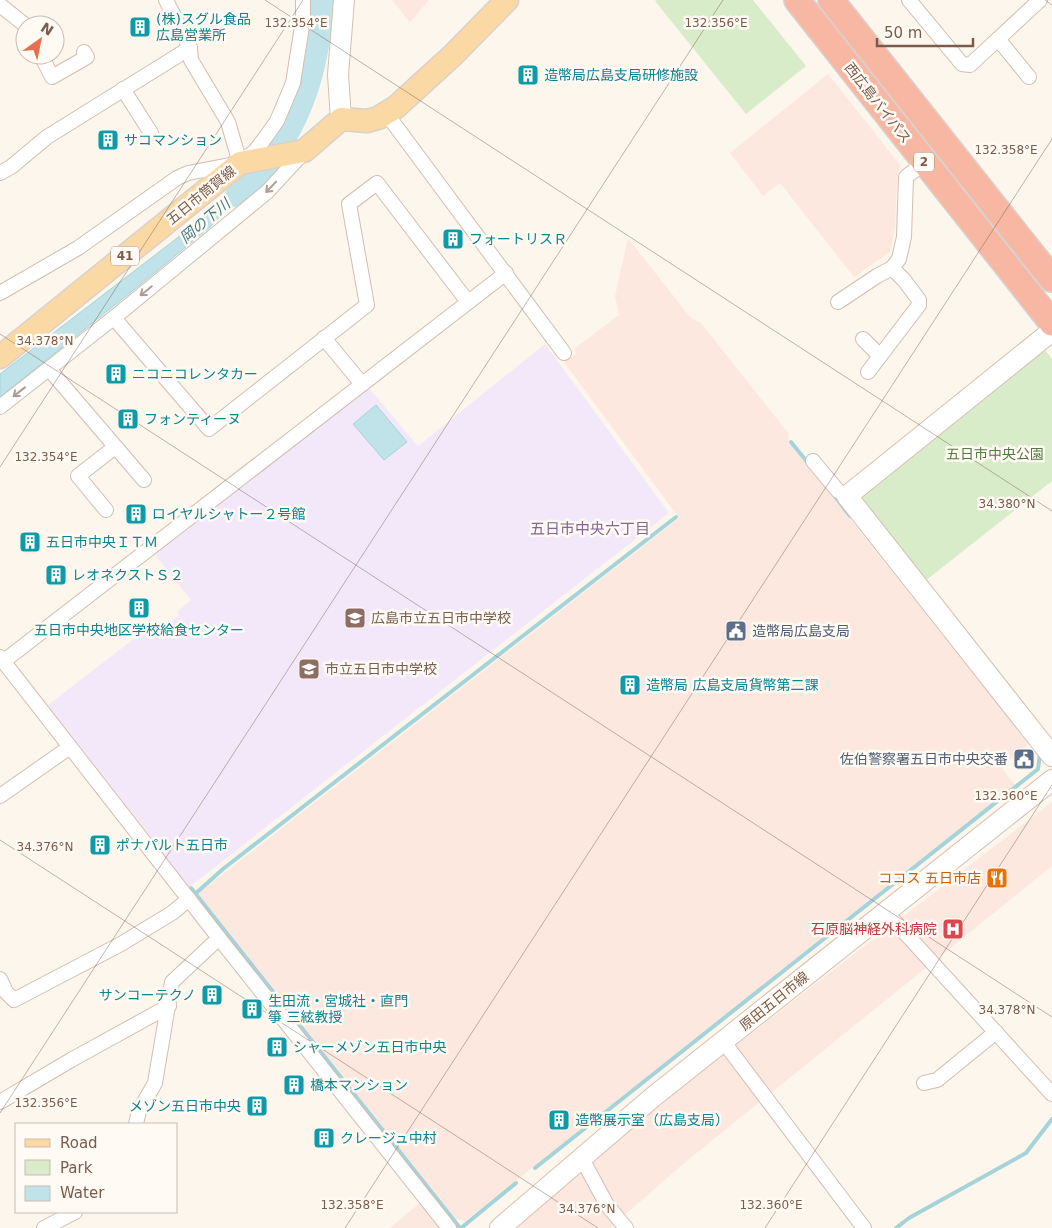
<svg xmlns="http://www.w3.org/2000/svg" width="1052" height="1228" viewBox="0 0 1052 1228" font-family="'DejaVu Sans','Noto Sans JP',sans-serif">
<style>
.commercial{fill:#fde8e0}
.education{fill:#f3e8fa}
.green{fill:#d8ecc9}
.water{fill:#bfe3e8;stroke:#a5d3da}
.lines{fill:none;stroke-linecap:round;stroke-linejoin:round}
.stream{stroke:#a5d3da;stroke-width:4}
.river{stroke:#bfe3e8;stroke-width:22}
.street-casing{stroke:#d1beb0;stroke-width:16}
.secondary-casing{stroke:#d6c0b0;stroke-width:22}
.primary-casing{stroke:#dad1cd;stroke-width:25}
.highway-casing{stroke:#dad1cd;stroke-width:28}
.street{stroke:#fff;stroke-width:14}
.secondary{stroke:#fff;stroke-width:20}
.primary{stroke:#fbd9a5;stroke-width:22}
.highway{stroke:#f7b7a3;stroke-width:25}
.oneway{stroke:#af9d94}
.ticks{fill:none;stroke:#7a5c4d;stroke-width:1;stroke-opacity:0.45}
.labels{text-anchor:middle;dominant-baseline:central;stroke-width:5;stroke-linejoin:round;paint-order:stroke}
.shield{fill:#fffaf3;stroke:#a28b7f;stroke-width:1}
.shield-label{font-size:12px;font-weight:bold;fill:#7a5c4d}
.culture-label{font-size:14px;fill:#0d838f;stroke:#fffaf3;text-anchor:start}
.street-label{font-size:14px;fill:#7a5c4d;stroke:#fffaf3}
.park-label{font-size:14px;fill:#537a41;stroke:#fffaf3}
.education-label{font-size:14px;fill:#785e54;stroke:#fffaf3;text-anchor:start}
.service-label{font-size:14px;fill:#4e5e75;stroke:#fffaf3;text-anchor:start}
.food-label{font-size:14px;fill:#c56008;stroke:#fffaf3;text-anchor:end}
.health-label{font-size:14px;fill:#be3a42;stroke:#fffaf3;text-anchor:end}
.water-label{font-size:15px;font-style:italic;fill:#437c86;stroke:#fffaf3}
.neighbourhood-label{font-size:15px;fill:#846695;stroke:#fffaf3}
.ticks-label{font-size:12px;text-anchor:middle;fill:#7a5c4d;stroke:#fffaf3;stroke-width:5;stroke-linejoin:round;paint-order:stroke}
</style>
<rect width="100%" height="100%" fill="#fdf6ec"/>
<g class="commercial">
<polygon points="392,0 429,0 410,22"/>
<polygon points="828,74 900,165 897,179 895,228 890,252 854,277 780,183 763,196 730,153"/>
<polygon points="628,238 690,317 701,323 789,434 788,441 1029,744 1001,767 1015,785 465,1221 453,1218 196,895 679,518 564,362 577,353 574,349 619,315 615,296"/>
<polygon points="1052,802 1052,866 683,1164 610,1228 515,1228 685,1084"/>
<polygon points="426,1198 450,1228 390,1228"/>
</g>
<polygon class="education" points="545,344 669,513 188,888 150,839 151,837 48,705 157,621 163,628 179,615 177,612 191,600 153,552 367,386 418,446"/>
<g class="green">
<polygon points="657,0 753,0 806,66 746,114 655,1"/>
<polygon points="1041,345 1052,359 1052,481 925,581 863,503 862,492"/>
</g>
<g class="water">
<polygon points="258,176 210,227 136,288 0,397 0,374"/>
<polygon points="376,405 407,442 384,460 353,424"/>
</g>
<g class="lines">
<g class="stream">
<polyline points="791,442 808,463"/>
<polyline points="833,494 850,516"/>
<polyline points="191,888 460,1228"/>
<polyline points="195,894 223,869 676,517"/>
<polyline points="535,1168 1038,769 1040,754 1038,753"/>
<polyline points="461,1228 516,1183"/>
<polyline points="896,1228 909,1218 1026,1153 1052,1119"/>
</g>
<path class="river" d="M236,196C243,190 252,183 258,176C301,127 321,64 322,0"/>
<g class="street-casing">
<g id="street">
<polyline points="166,0 190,48 191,60 228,122 240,163"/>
<polyline points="909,0 962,64 970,65 1040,0"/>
<polyline points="0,5 25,25"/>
<polyline points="998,39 1029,77"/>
<polyline points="41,55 52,77 87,57 84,52"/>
<polyline points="123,89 151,133"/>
<polyline points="386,113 564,353"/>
<polyline points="0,173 11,167 47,137 190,48"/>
<polyline points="0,293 78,248 177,178 188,173 240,163 255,151 265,138 277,121 293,83 303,20 303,0"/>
<polyline points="838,302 877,276 892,268"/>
<polyline points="114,318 209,429 367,305 349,204 377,183 468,302"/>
<polyline points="324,338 362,384"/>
<polyline points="863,339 880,356"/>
<polyline points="49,369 144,480"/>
<polyline points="868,372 919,305 919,300 904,280 892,268 899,259 904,237 906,177 925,162"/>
<polyline points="0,407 116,316 267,192 304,152"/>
<polyline points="813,461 838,491 847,496"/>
<polyline points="106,510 78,476 115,447"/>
<polyline points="0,657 219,938 449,1228"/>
<polyline points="4,661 506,273"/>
<polyline points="0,796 70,747"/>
<polyline points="886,912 1052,1094"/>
<polyline points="0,979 6,992 14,1000 121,944 172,913 189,899"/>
<polyline points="723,1041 864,1228"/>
<polyline points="924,1083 937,1080 996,1032"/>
<polyline points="0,1102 71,1060 169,1006"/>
<polyline points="136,1124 139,1111 155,1083 172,982 219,938"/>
<polyline points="579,1159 587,1168 607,1205 626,1228"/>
<polyline points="44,1228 75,1212"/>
</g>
</g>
<g class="secondary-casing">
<g id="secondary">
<polyline points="341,119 338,75 344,0"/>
<polyline points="1052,331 847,496 1052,756"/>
<polyline points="500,1228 653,1097 1052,780"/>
</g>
</g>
<g class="primary-casing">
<polyline id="primary" points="0,357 240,163 304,151 341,119 367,121 378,118 396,107 453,55 507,0"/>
</g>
<g class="highway-casing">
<g id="highway">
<polyline points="797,0 1052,323"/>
<polyline points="831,0 1052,279"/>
</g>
</g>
<use href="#street" class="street"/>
<use href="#secondary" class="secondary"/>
<use href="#primary" class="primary"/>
<use href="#highway" class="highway"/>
</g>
<defs><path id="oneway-shaft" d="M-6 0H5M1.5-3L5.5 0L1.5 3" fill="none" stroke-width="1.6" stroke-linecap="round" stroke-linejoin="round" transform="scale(1.25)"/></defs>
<g class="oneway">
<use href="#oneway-shaft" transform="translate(271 187) rotate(134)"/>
<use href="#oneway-shaft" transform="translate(146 291) rotate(141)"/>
<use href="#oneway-shaft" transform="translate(19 392) rotate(142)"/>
</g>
<path class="ticks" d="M265,0L1052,511M1045,0L1052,5M0,334L1052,1017M0,467L303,0M0,840L598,1228M0,1113L723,0M345,1228L1052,139M765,1228L1052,785"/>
<defs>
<g id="building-square" transform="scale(1.125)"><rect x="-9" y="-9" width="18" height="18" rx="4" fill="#0f9aa8" stroke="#fffaf3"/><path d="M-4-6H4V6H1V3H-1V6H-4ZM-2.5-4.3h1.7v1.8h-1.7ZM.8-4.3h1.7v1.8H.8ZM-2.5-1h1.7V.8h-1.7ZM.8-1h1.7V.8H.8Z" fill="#fff"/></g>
<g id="school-square" transform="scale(1.125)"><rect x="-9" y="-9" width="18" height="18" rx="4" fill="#8d6e63" stroke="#fffaf3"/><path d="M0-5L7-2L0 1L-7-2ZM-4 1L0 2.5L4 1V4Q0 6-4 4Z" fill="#fff"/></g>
<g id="civic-square" transform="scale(1.125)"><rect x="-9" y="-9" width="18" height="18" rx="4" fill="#5c6f8a" stroke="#fffaf3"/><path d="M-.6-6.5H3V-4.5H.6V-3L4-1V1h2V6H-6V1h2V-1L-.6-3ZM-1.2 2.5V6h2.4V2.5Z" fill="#fff"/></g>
<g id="restaurant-square" transform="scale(1.125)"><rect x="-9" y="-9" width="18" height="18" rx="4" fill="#e8710a" stroke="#fffaf3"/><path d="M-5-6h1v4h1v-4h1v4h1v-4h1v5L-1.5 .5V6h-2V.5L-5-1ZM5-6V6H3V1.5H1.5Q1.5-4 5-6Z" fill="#fff"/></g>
<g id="hospital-square" transform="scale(1.125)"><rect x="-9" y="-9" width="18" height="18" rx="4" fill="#e0444e" stroke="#fffaf3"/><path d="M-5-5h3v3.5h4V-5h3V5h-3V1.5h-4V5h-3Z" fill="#fff"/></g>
</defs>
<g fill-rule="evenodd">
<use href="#building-square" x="140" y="27"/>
<use href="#building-square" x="528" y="75"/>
<use href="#building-square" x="108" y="140"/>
<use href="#building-square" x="453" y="239"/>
<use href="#building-square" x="116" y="374"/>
<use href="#building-square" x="128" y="419"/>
<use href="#building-square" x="136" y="514"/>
<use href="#building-square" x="30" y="542"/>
<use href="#building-square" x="56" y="575"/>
<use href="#building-square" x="139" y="608"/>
<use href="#school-square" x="355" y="618"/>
<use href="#civic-square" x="736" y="631"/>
<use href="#school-square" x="309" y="669"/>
<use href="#building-square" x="630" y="685"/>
<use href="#civic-square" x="1024" y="759"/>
<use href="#building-square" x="100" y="845"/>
<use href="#restaurant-square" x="997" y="878"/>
<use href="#hospital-square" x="953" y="929"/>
<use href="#building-square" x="212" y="995"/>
<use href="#building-square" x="252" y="1009"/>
<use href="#building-square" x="277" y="1047"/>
<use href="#building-square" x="294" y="1085"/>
<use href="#building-square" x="257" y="1106"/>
<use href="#building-square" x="559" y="1120"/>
<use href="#building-square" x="324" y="1138"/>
</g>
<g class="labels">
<g class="shield">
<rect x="914" y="152.5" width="20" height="19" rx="4"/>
<rect x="111" y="246.5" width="28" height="19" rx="4"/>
</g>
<g class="shield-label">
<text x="924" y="162">2</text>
<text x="125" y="256">41</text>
</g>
<g class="culture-label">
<text x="156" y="19">(株)スグル食品<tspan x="156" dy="16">広島営業所</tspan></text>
<text x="544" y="75">造幣局広島支局研修施設</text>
<text x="124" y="140">サコマンション</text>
<text x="469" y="239">フォートリスＲ</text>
<text x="132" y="374">ニコニコレンタカー</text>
<text x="144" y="419">フォンティーヌ</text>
<text x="152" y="514">ロイヤルシャトー２号館</text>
<text x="46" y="542">五日市中央ＩＴＭ</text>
<text x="72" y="575">レオネクストＳ２</text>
<text x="139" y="630" text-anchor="middle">五日市中央地区学校給食センター</text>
<text x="646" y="685">造幣局 広島支局貨幣第二課</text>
<text x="116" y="845">ポナパルト五日市</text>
<text x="196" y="995" text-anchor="end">サンコーテクノ</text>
<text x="268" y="1001">生田流・宮城社・直門<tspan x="268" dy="16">箏 三絃教授</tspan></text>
<text x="293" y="1047">シャーメゾン五日市中央</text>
<text x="310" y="1085">橋本マンション</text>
<text x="241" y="1106" text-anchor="end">メゾン五日市中央</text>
<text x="575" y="1120">造幣展示室（広島支局）</text>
<text x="340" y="1138">クレージュ中村</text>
</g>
<g class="street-label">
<text transform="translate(878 103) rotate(52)">西広島バイパス</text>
<text transform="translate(201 195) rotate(-39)">五日市筒賀線</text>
<text transform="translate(774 1001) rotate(-39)">原田五日市線</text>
</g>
<g class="park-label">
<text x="995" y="454">五日市中央公園</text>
</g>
<g class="education-label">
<text x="371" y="618">広島市立五日市中学校</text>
<text x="325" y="669">市立五日市中学校</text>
</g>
<g class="service-label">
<text x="752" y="631">造幣局広島支局</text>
<text x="1008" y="759" text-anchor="end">佐伯警察署五日市中央交番</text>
</g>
<g class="food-label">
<text x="981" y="878">ココス 五日市店</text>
</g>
<g class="health-label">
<text x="937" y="929">石原脳神経外科病院</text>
</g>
<g class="water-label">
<text transform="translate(205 221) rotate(-40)">岡の下川</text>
</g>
<g class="neighbourhood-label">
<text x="590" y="529">五日市中央六丁目</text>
</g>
</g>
<g class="ticks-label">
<text x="296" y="27">132.354°E</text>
<text x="716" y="27">132.356°E</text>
<text x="1006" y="154">132.358°E</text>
<text x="45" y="345">34.378°N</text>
<text x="46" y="461">132.354°E</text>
<text x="1007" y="508">34.380°N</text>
<text x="1006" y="800">132.360°E</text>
<text x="45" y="851">34.376°N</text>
<text x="1007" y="1014">34.378°N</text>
<text x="46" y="1107">132.356°E</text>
<text x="352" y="1209">132.358°E</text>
<text x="771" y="1209">132.360°E</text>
<text x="587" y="1213">34.376°N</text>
</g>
<rect x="15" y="1123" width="162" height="90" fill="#fffaf3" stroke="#cabbb1"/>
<rect x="25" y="1139" width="25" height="8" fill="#fbd9a5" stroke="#cabbb1"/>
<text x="60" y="1148" font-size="15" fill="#7a5c4d">Road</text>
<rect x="25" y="1160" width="25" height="15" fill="#d8ecc9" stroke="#cabbb1"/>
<text x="60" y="1173" font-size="15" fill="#7a5c4d">Park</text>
<rect x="25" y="1186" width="25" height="15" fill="#bfe3e8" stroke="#cabbb1"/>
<text x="60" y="1198" font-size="15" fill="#7a5c4d">Water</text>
<g transform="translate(40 40) rotate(33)"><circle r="24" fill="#fffaf3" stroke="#cabbb1"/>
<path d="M0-4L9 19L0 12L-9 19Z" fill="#e76f51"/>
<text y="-8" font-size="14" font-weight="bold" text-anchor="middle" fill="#7a5c4d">N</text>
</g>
<path d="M877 38v8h96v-8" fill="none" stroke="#7a5c4d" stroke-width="2.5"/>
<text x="884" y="38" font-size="15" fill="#7a5c4d" stroke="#fffaf3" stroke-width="4" paint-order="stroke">50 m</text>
</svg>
